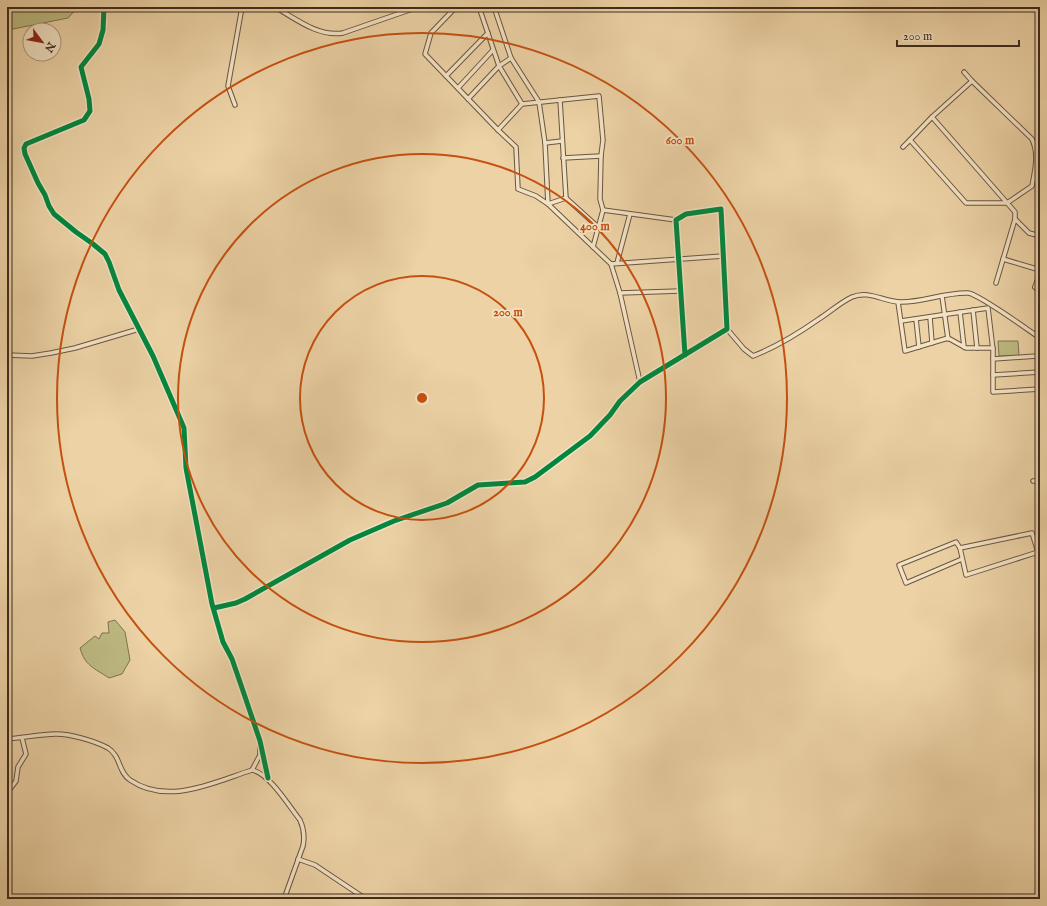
<svg xmlns="http://www.w3.org/2000/svg" width="1047" height="906" viewBox="0 0 1047 906" font-family="'IM FELL English',serif">
<style>
.green{fill:#beba82;stroke:#7e7351}
.lines{fill:none;stroke-linecap:round;stroke-linejoin:round}
.street-casing{stroke:#6a5641;stroke-width:5.5}
.street{stroke:#f3e2c4;stroke-width:3.5}
.cycleway-casing{stroke:#f3e2c4;stroke-width:8}
.cycleway{stroke:#00873e;stroke-width:5}
.ring{fill:none;stroke:#c65010;stroke-width:2}
.centre{fill:#c65010;stroke:#f3e2c4;stroke-width:2}
.ring-label{font-size:12px;text-anchor:middle;font-weight:bold;fill:#c65010;stroke:#f3e2c4;stroke-width:3.5;stroke-linejoin:round;paint-order:stroke}
</style>
<rect width="100%" height="100%" fill="#ecd2a5"/>
<filter id="stains"><feTurbulence type="fractalNoise" baseFrequency=".005" numOctaves="4"/><feColorMatrix values="0 0 0 0 .2 0 0 0 0 .09 0 0 0 0 .02 0 0 0 .5 -.17"/></filter>
<radialGradient id="worn" r=".72"><stop offset=".6" stop-color="#630" stop-opacity="0"/><stop offset="1" stop-color="#630" stop-opacity=".3"/></radialGradient>
<g class="green">
<polygon points="32,7 78,7 68,18 8,30 7,29 7,13"/>
<polygon points="998,341 1018,341 1019,356 999,356"/>
<path d="M115,620L125,632L130,660L122,674L109,678C94,668 85,666 80,648L95,636L99,639L102,633H109L108,622Z"/>
</g>
<g class="lines">
<g class="street-casing">
<g id="street">
<polyline points="104,7 103,30 99,44 81,67 89,99 90,111 84,120 26,144 24,148 25,154 38,183 45,195 49,206 54,214 76,232 93,244 105,254 109,262 119,290 153,356 184,428 186,468 212,604 223,642 232,659 241,685 260,741 268,778"/>
<path d="M275,7C296,19 318,37 343,33L418,7"/>
<polyline points="456,7 431,33 425,54 498,130 522,104 599,96 603,140 601,156 600,199 603,210 593,247"/>
<polyline points="479,7 499,66 522,104"/>
<polyline points="494,7 511,58 539,102 545,143 548,204 611,264 620,293"/>
<polyline points="446,76 488,33"/>
<polyline points="458,88 493,50"/>
<polyline points="468,99 499,66 511,58"/>
<polyline points="560,100 566,198 598,227"/>
<polyline points="235,105 228,86 242,7"/>
<polyline points="932,117 1015,212 1015,219"/>
<polyline points="498,130 516,147 518,189 536,196 548,204 566,198"/>
<polyline points="910,140 932,117 972,81"/>
<polyline points="545,143 562,141"/>
<path d="M903,147L910,140L966,203H1007L1032,186C1035,170 1039,154 1032,139L972,81L964,72"/>
<polyline points="563,158 601,156"/>
<polyline points="603,210 676,220"/>
<polyline points="1003,259 1040,270"/>
<polyline points="617,263 630,214"/>
<polyline points="611,264 723,256"/>
<polyline points="996,283 1015,219 1029,233 1040,236"/>
<polyline points="1035,287 1040,272"/>
<polyline points="1035,287 1040,293"/>
<polyline points="942,296 948,339"/>
<polyline points="898,302 905,351 948,338 966,348 993,348"/>
<polyline points="973,310 977,348"/>
<polyline points="960,312 964,347"/>
<polyline points="930,317 932,343"/>
<polyline points="916,319 919,347"/>
<polyline points="901,321 988,308 993,350 993,392 1040,389"/>
<path d="M727,329L744,349L753,356C776,347 799,333 819,319C830,312 841,302 852,297C869,290 882,301 899,302C922,303 945,292 968,293C979,294 1028,330 1040,338"/>
<polyline points="7,355 32,356 51,353 75,348 139,329"/>
<polyline points="993,359 1037,356"/>
<polyline points="993,375 1040,372"/>
<polyline points="640,382 620,293 680,291"/>
<polyline points="1040,408 1040,469"/>
<polyline points="1039,409 1040,368"/>
<polyline points="1033,481 1040,481"/>
<polyline points="960,548 956,542 899,565 906,583 962,559"/>
<polyline points="1038,552 1032,533 960,548 966,575 1038,552 1040,551"/>
<polyline points="214,608 236,603 245,599 350,540 394,521 447,503 478,485 525,482 535,477 590,436 610,415 620,401 640,382 727,329 721,209 686,214 676,220 685,355"/>
<path d="M7,739C23,738 40,734 56,734C71,734 95,741 108,748C121,756 118,772 130,780C168,806 214,782 252,770C269,773 289,806 300,820C304,829 305,836 303,846L284,899"/>
<polyline points="252,770 260,755 260,746"/>
<polyline points="7,793 16,781 18,767 26,754 22,738"/>
<polyline points="298,859 315,865 366,899"/>
</g>
</g>
<use href="#street" class="street"/>
<g class="cycleway-casing">
<g id="cycleway">
<polyline points="104,7 103,30 99,44 81,67 89,99 90,111 84,120 26,144 24,148 25,154 38,183 45,195 49,206 54,214 76,232 93,244 105,254 109,262 119,290 153,356 184,428 186,468 212,604 223,642 232,659 241,685 260,741 268,778"/>
<polyline points="214,608 236,603 245,599 350,540 394,521 447,503 478,485 525,482 535,477 590,436 610,415 620,401 640,382 727,329 721,209 686,214 676,220 685,355"/>
</g>
</g>
<use href="#cycleway" class="cycleway"/>
</g>
<g class="ring">
<circle cx="422" cy="398" r="122"/>
<circle cx="422" cy="398" r="244"/>
<circle cx="422" cy="398" r="365"/>
</g>
<circle cx="422" cy="398" r="6" class="centre"/>
<g class="ring-label">
<text x="680" y="144">600 m</text>
<text x="595" y="230">400 m</text>
<text x="508" y="316">200 m</text>
</g>
<rect width="1047" height="906" fill="none" stroke="#ecd2a5" stroke-width="24"/>
<rect x="8" y="8" width="1031" height="890" fill="none" stroke="#3e2c20" stroke-width="2"/>
<rect x="12" y="12" width="1023" height="882" fill="none" stroke="#3e2c20"/>
<g transform="translate(42 42) rotate(122)"><circle r="19" fill="#f3e2c4" stroke="#ab9982"/>
<path d="M0-3L7 15L0 10L-7 15Z" fill="#8f2418"/>
<text y="-6" font-size="11" font-weight="bold" text-anchor="middle" fill="#3e2c20">N</text>
</g>
<path d="M897 40v6h122v-6" fill="none" stroke="#3e2c20" stroke-width="2"/>
<text x="903" y="40" font-size="12" fill="#3e2c20" stroke="#f3e2c4" stroke-width="3" paint-order="stroke">200 m</text>
<rect width="100%" height="100%" filter="url(#stains)"/>
<rect width="100%" height="100%" fill="url(#worn)"/>
</svg>
